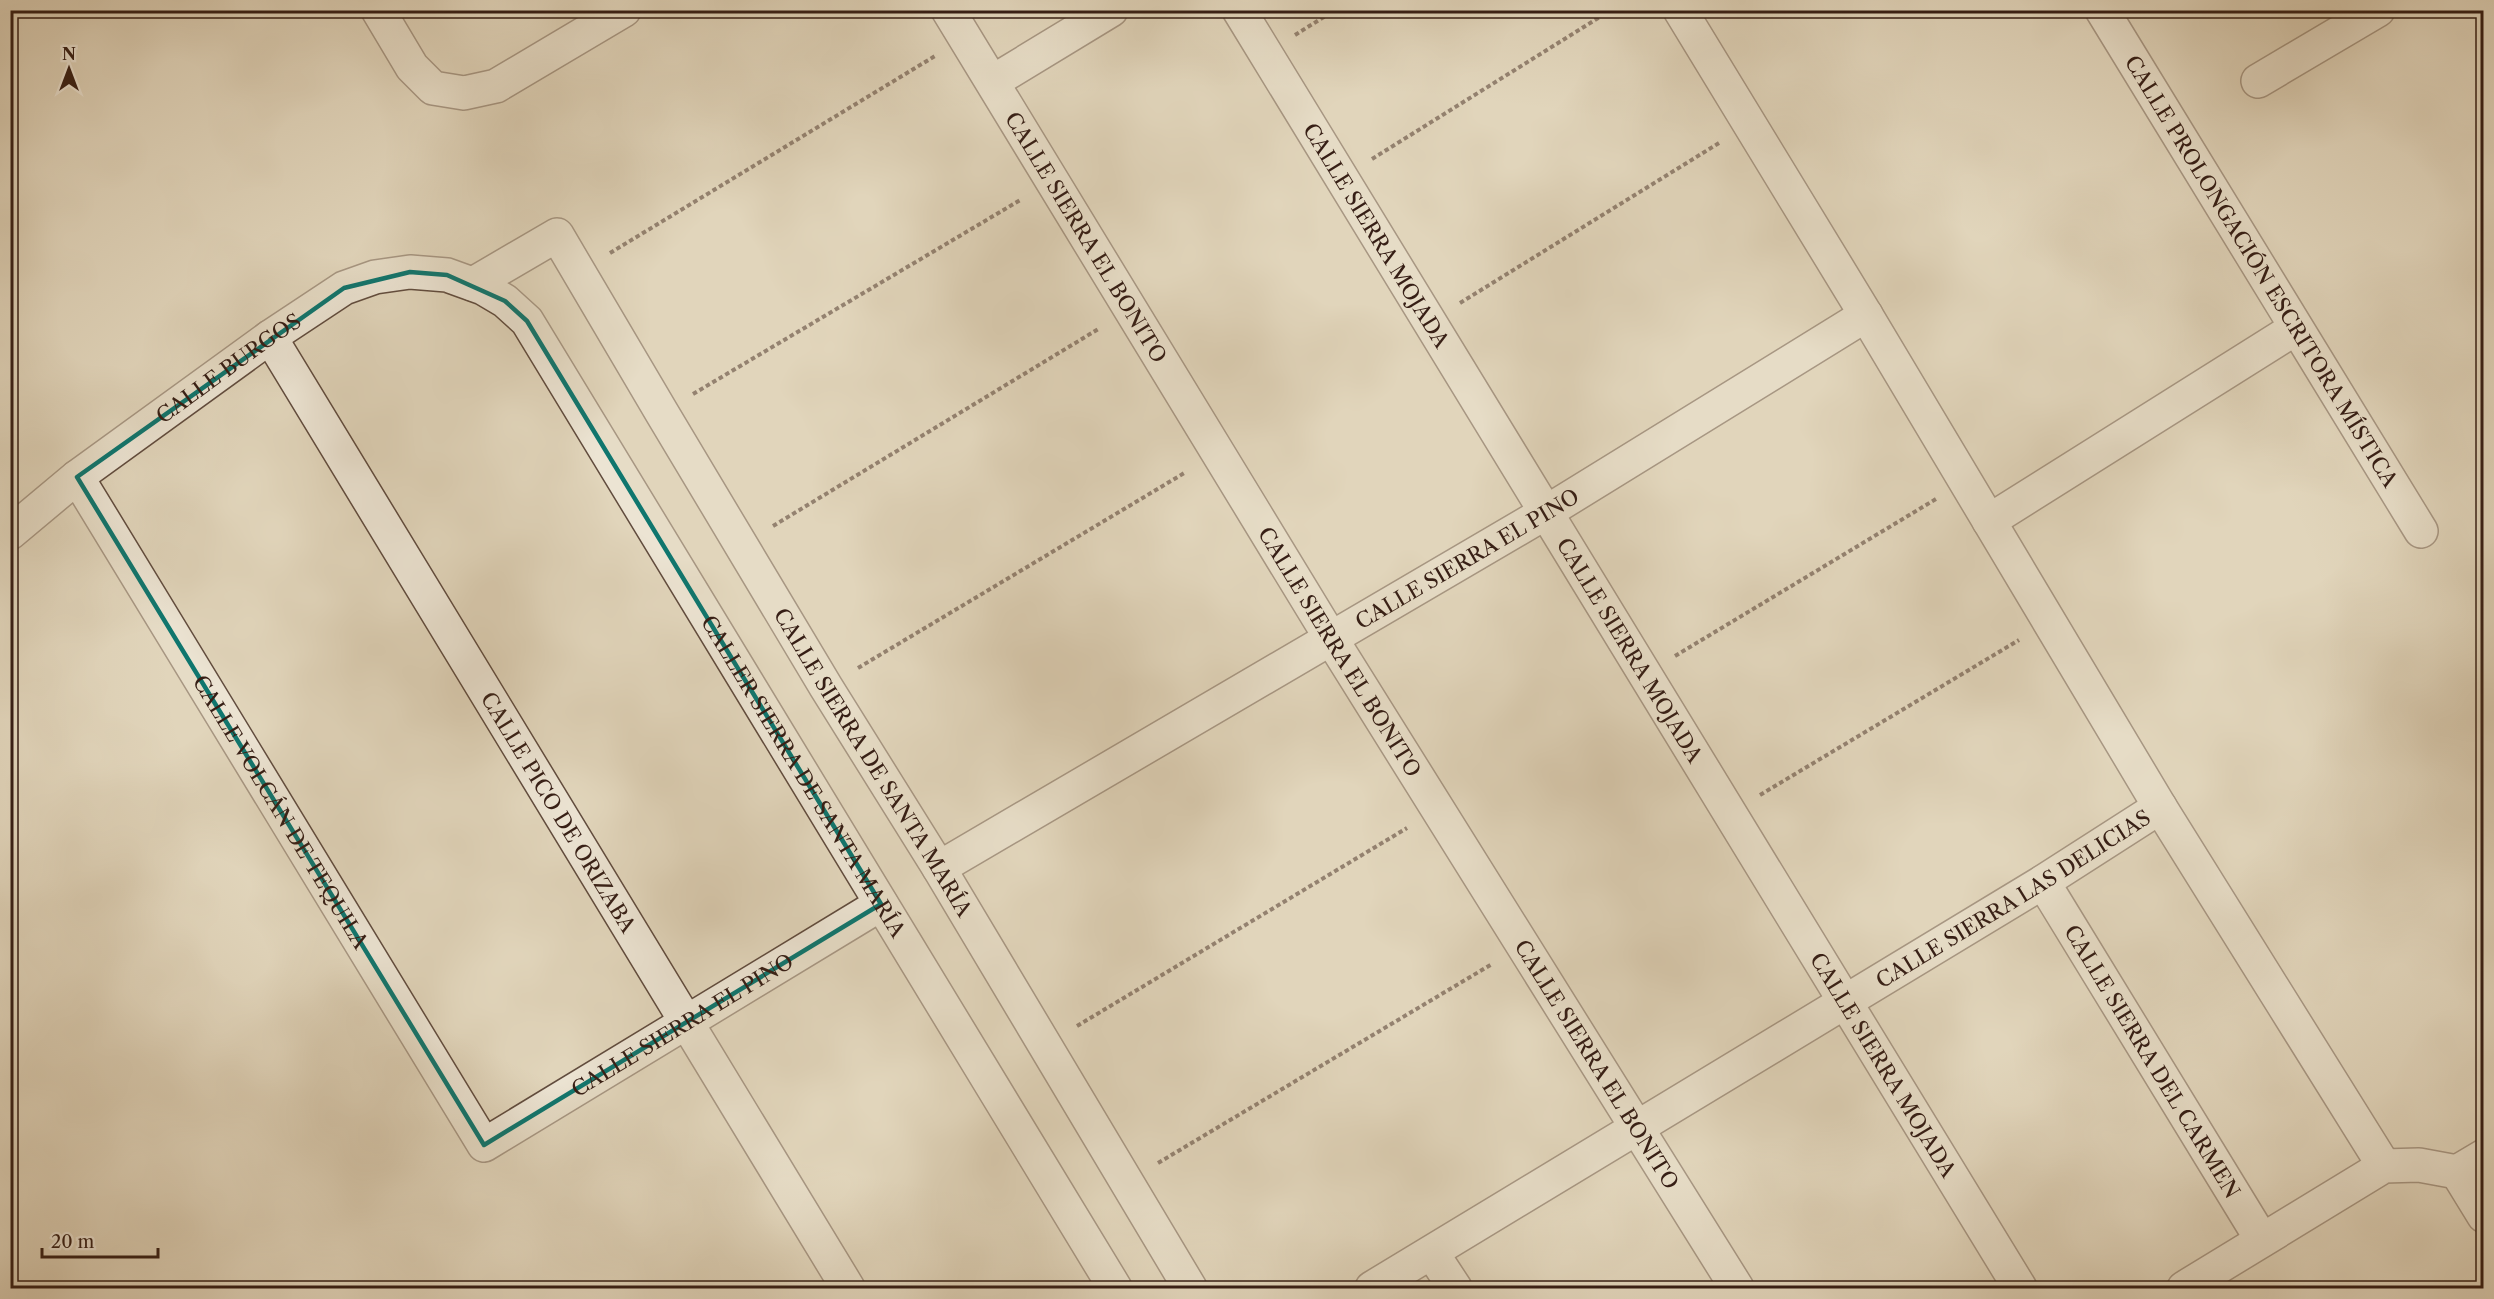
<svg xmlns="http://www.w3.org/2000/svg" width="2494" height="1299" viewBox="0 0 2494 1299" font-family="'Libre Caslon Text',serif">
<style>
.lines{fill:none;stroke-linecap:round;stroke-linejoin:round}
.minor-casing{stroke:#614c3e;stroke-width:36}
.path{stroke:#361e15;stroke-width:4;stroke-dasharray:4.5 3;stroke-linecap:butt}
.minor{stroke:#ece4d3;stroke-width:33}
.marked{fill:none;stroke:#0f766e;stroke-width:4.5;stroke-linejoin:round}
.labels{text-anchor:middle;dominant-baseline:central;stroke-width:4.5;stroke-linejoin:round;paint-order:stroke}
.street-label{font-size:21px;fill:#361e15;stroke:#ece4d3}
</style>
<rect width="100%" height="100%" fill="#e1d5bb"/>
<filter id="stains"><feTurbulence type="fractalNoise" baseFrequency=".00333" numOctaves="4"/><feColorMatrix values="0 0 0 0 .2 0 0 0 0 .09 0 0 0 0 .02 0 0 0 .5 -.17"/></filter>
<radialGradient id="worn" r=".72"><stop offset=".6" stop-color="#630" stop-opacity="0"/><stop offset="1" stop-color="#630" stop-opacity=".3"/></radialGradient>
<g class="lines">
<g class="minor-casing">
<g id="minor">
<polyline points="378,10 412,67 433,88 464,93 496,86 624,10"/>
<path id="s1" d="M948,10L1332,640L1737,1288"/>
<path id="s2" d="M1239,10L2020,1288"/>
<polyline points="1680,10 1866,315 2160,807 2384,1166"/>
<path id="s3" d="M2102,10L2421,531"/>
<polyline points="994,81 1111,10"/>
<polyline points="2258,81 2378,10"/>
<path id="s4" d="M473,284L557,235L662,413L826,687L939,868L1190,1288"/>
<path id="s5" d="M270,337L848,1288"/>
<path id="s6" d="M77,477L484,1145L881,904"/>
<polyline points="1989,521 2296,328"/>
<path id="s7" d="M10,533L77,477L270,337L344,288L375,277L410,272L447,275L483,288L505,301L527,321L1115,1288"/>
<path id="s8" d="M939,868L1545,513L1866,315"/>
<path id="s9" d="M2043,882L2262,1240"/>
<polyline points="2457,1172 2484,1216"/>
<polyline points="2457,1172 2484,1156"/>
<polyline points="1432,1253 1455,1288"/>
<path id="s10" d="M1372,1288L2043,882L2160,807"/>
<polyline points="2184,1288 2384,1166 2419,1165 2457,1172"/>
</g>
</g>
<g class="path">
<polyline points="1295,35 1335,10"/>
<polyline points="1372,159 1611,10"/>
<polyline points="610,253 935,56"/>
<polyline points="1460,303 1719,143"/>
<polyline points="693,394 1022,199"/>
<polyline points="773,526 1100,328"/>
<polyline points="1675,656 1936,499"/>
<polyline points="858,668 1186,472"/>
<polyline points="1760,795 2019,640"/>
<polyline points="1077,1026 1407,828"/>
<polyline points="1158,1163 1492,964"/>
</g>
<use href="#minor" class="minor"/>
</g>
<path d="M0 0H2494V1299H0ZM410,272L447,275L505,301L527,321L881,904L484,1145L77,477L344,288Z" fill="#e1d5bb" fill-opacity=".55" fill-rule="evenodd"/>
<path class="marked" d="M410,272L447,275L505,301L527,321L881,904L484,1145L77,477L344,288Z"/>
<g class="labels">
<g class="street-label">
<text stroke="none"><textPath href="#s2" startOffset="264">CALLE SIERRA MOJADA</textPath></text>
<text stroke="none"><textPath href="#s1" startOffset="266">CALLE SIERRA EL BONITO</textPath></text>
<text stroke="none"><textPath href="#s3" startOffset="306">CALLE PROLONGACIÓN ESCRITORA MÍSTICA</textPath></text>
<text stroke="none"><textPath href="#s7" startOffset="274">CALLE BURGOS</textPath></text>
<text stroke="none"><textPath href="#s8" startOffset="612">CALLE SIERRA EL PINO</textPath></text>
<text stroke="none"><textPath href="#s2" startOffset="750">CALLE SIERRA MOJADA</textPath></text>
<text stroke="none"><textPath href="#s1" startOffset="752">CALLE SIERRA EL BONITO</textPath></text>
<text stroke="none"><textPath href="#s4" startOffset="712">CALLE SIERRA DE SANTA MARÍA</textPath></text>
<text stroke="none"><textPath href="#s7" startOffset="1146">CALLER SIERRA DE SANTA MARÍA</textPath></text>
<text stroke="none"><textPath href="#s6" startOffset="392">CALLE VOLCÁN DE TEQUILA</textPath></text>
<text stroke="none"><textPath href="#s5" startOffset="556">CALLE PICO DE ORIZABA</textPath></text>
<text stroke="none"><textPath href="#s10" startOffset="750">CALLE SIERRA LAS DELICIAS</textPath></text>
<text stroke="none"><textPath href="#s6" startOffset="1014">CALLE SIERRA EL PINO</textPath></text>
<text stroke="none"><textPath href="#s9" startOffset="210">CALLE SIERRA DEL CARMEN</textPath></text>
<text stroke="none"><textPath href="#s1" startOffset="1238">CALLE SIERRA EL BONITO</textPath></text>
<text stroke="none"><textPath href="#s2" startOffset="1236">CALLE SIERRA MOJADA</textPath></text>
</g>
</g>
<rect width="2494" height="1299" fill="none" stroke="#e1d5bb" stroke-width="36"/>
<rect x="12" y="12" width="2470" height="1275" fill="none" stroke="#361e15" stroke-width="3"/>
<rect x="18" y="18" width="2458" height="1263" fill="none" stroke="#361e15" stroke-width="1.5"/>
<g transform="translate(69 69)" stroke="#ece4d3" stroke-width="4.5" paint-order="stroke">
<path d="M0-4.5L10 22L0 15L-10 22Z" fill="#361e15"/>
<text y="-9" font-size="16" font-weight="bold" text-anchor="middle" fill="#361e15">N</text>
</g>
<path d="M42 1248v9h116v-9" fill="none" stroke="#361e15" stroke-width="3"/>
<text x="51" y="1248" font-size="18" fill="#361e15" stroke="#ece4d3" stroke-width="4.5" paint-order="stroke">20 m</text>
<rect width="100%" height="100%" filter="url(#stains)"/>
<rect width="100%" height="100%" fill="url(#worn)"/>
</svg>
